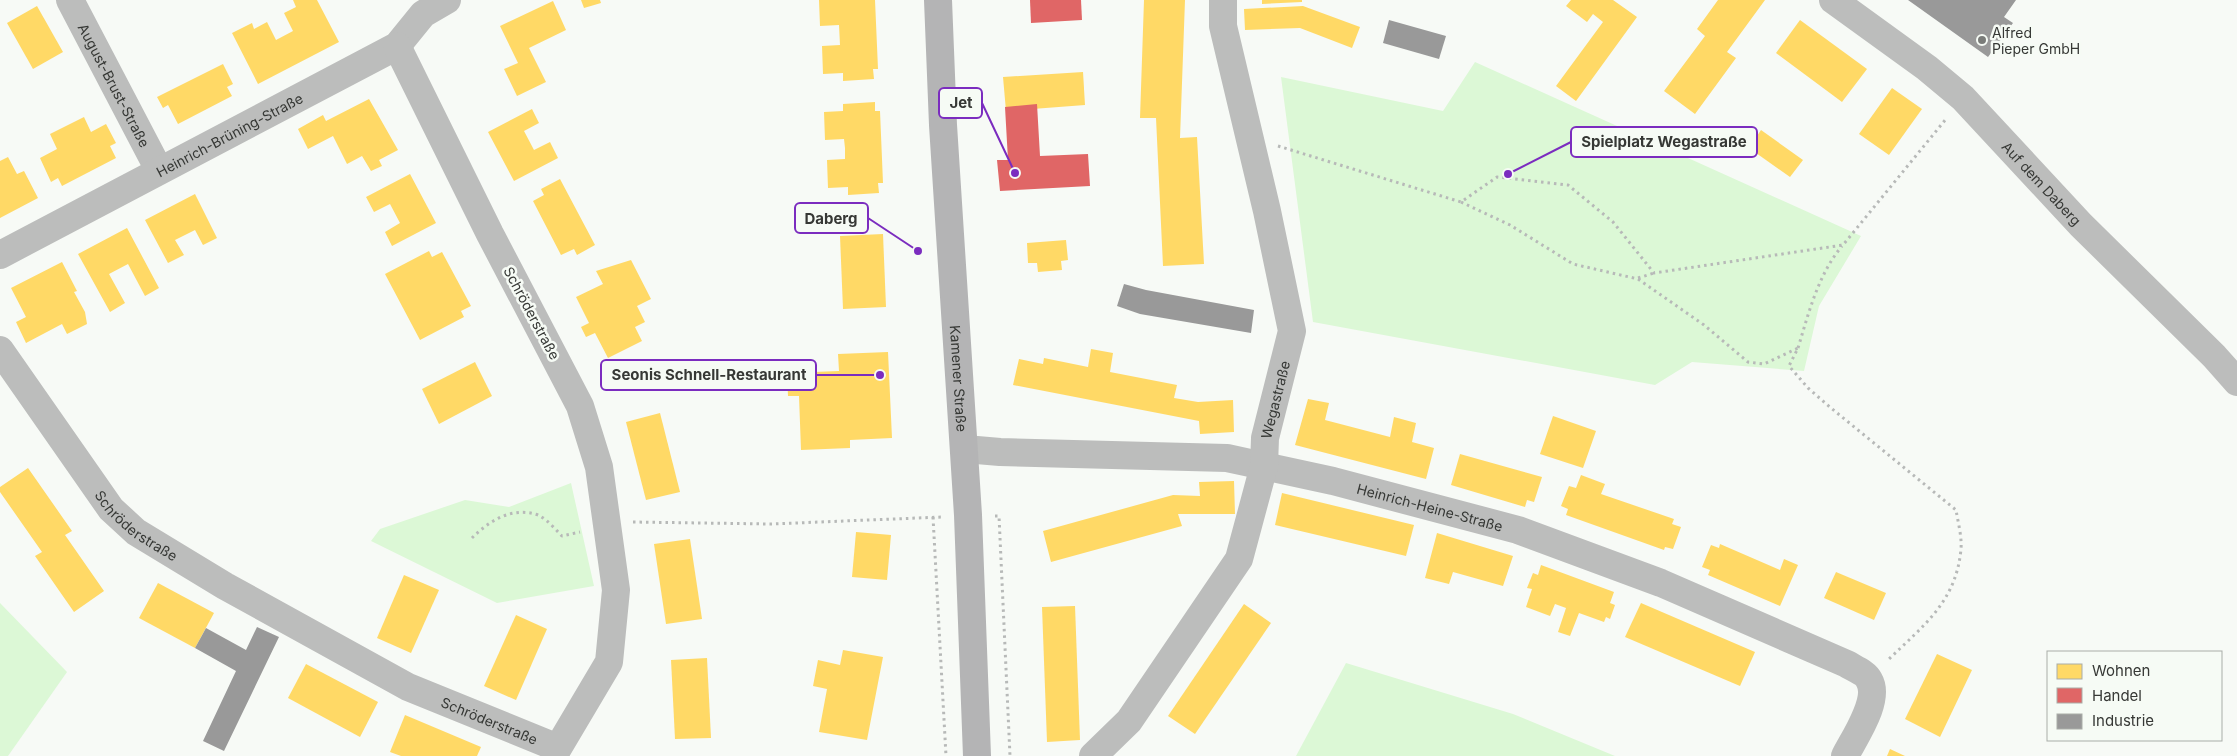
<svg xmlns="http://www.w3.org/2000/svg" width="2237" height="756" viewBox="0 0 2237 756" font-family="Inter,sans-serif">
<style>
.green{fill:#dcf8d6}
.homes{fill:#ffd966}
.shops{fill:#e06666}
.industry{fill:#999}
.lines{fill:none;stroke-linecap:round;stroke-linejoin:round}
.path{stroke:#b7b9b8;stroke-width:3;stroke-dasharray:2.5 4;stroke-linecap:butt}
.minor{stroke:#bcbdbc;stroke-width:28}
.major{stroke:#b4b4b5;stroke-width:28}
.poi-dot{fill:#7a7c79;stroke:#f6fbf5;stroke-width:2}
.labels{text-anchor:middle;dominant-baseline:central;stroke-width:5;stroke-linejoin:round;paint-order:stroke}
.poi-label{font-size:14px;fill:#363835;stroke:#f6fbf5;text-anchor:start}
.street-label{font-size:14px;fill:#363835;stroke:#f6fbf5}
.leader{fill:none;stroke:#7b2cbf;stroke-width:2}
.callout-dot{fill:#7b2cbf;stroke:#f6fbf5;stroke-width:2}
.callout{fill:#f6fbf5;stroke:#7b2cbf;stroke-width:2}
.callout-label{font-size:15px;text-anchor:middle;font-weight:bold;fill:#363835}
</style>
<rect width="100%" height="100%" fill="#f7faf6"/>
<g class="green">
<polygon points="1475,62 1861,236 1819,306 1804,371 1692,362 1655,385 1313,322 1281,77 1443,111"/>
<polygon points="571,483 594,586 497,603 371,541 380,529 465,500 509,507"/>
<polygon points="0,603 67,672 8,756 0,756"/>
<polygon points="1346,663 1513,714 1615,756 1296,756"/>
</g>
<g class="homes">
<polygon points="293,0 317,0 339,42 258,84 232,33 252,23 254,29 267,22 276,40 293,31 284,13 296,7"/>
<polygon points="581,0 600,0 601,3 584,8"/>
<polygon points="819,0 875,0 878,69 873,69 874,79 843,81 843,73 823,74 822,46 840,45 839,25 820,26"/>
<polygon points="1144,0 1185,0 1180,138 1197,137 1204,264 1163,266 1156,118 1140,118"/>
<polygon points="1262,0 1302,0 1302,2 1262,4"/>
<polygon points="1571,0 1613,0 1637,17 1576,101 1556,86 1603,22 1593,14 1587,22 1566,6"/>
<polygon points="1718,0 1765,0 1727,52 1736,58 1695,114 1664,91 1705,36 1697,29"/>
<polygon points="553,1 566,30 529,48 546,82 517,96 504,69 518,63 500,26"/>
<polygon points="37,6 63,52 33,69 7,23"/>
<polygon points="1303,6 1360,27 1352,48 1300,28 1245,30 1244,9"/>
<polygon points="1800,20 1867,69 1842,102 1776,53"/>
<polygon points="223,64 233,84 227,87 232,96 178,124 168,105 163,108 157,97"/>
<polygon points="1083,72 1085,105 1006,111 1003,77"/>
<polygon points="1892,88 1922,109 1889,155 1859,134"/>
<polygon points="369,99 398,150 379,160 382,166 371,171 362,156 347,164 333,136 308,149 298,129 323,115 326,121"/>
<polygon points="875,102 875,111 880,111 883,183 878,183 879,193 848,195 848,187 828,188 827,160 845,159 845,148 844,139 825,140 824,112 843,111 843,104"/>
<polygon points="532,109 539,123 524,131 534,150 550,142 558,158 514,181 488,132"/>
<polygon points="84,117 91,132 106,124 116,143 110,146 116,158 62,186 58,178 51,182 40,158 57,149 50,134"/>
<polygon points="1761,130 1803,160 1790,177 1749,148"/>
<polygon points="8,157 17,174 24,171 38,198 0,218 0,161"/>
<polygon points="410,174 436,223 392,246 385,232 400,223 390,204 374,212 366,197"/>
<polygon points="560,179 595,245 577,255 574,249 561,255 533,201 544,195 541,189"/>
<polygon points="195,194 217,238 203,245 195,230 175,240 184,255 168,263 145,220"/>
<polygon points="127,228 159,288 145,296 128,264 109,274 125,303 110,312 78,254"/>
<polygon points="883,234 886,307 843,309 840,236"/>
<polygon points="1066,240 1068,260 1061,261 1062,270 1038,272 1037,263 1028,263 1027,243"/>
<polygon points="429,251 432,257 442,252 471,306 461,311 464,317 420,340 385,274"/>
<polygon points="631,260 651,299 637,306 645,322 635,327 642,341 608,358 595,333 586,337 581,327 589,323 576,297 603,284 596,271"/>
<polygon points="62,262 77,291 74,292 85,312 87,324 67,334 62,324 26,343 16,322 26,317 11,288"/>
<polygon points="1091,349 1113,353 1110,372 1177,385 1174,398 1198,402 1233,400 1234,432 1200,434 1199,421 1013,385 1019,359 1043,364 1044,358 1088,367"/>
<polygon points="888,352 892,438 850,440 850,448 801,450 799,396 788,396 787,373 839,371 838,354"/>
<polygon points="475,362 492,396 439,424 422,389"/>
<polygon points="1308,399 1329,403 1325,420 1390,437 1394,417 1416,423 1412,442 1434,448 1426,479 1295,445"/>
<polygon points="660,413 680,492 646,500 626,422"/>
<polygon points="1553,416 1596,431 1583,468 1540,454"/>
<polygon points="1460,454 1542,477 1534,502 1527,500 1525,507 1451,485"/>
<polygon points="28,468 72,531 65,535 104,591 74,612 35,556 42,552 0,492 0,487"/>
<polygon points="1581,475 1605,484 1601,494 1674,519 1672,524 1681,527 1673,549 1665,547 1664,550 1566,515 1568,509 1561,506 1569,486 1576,488"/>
<polygon points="1234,481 1235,514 1178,514 1182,526 1051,562 1043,531 1173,495 1200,496 1199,482"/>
<polygon points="1282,493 1414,525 1406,556 1275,525"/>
<polygon points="856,532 891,535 887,580 852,577"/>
<polygon points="1437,533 1513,556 1503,586 1453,572 1449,584 1425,578"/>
<polygon points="690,539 702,619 666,624 654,544"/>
<polygon points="1720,544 1780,570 1784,559 1798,565 1780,606 1708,575 1710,570 1702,567 1711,545 1719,548"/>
<polygon points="1541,565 1614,592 1610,603 1615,605 1610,619 1606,617 1604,622 1579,613 1570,636 1558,632 1566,608 1555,604 1550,616 1526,607 1532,589 1527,588 1533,573 1538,575"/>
<polygon points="1836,572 1886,593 1874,620 1824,598"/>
<polygon points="404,575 439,590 411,653 377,638"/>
<polygon points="158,583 214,613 195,648 139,618"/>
<polygon points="1641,603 1755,652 1740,686 1625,637"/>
<polygon points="1244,604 1271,623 1195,734 1168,716"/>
<polygon points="1075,606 1080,740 1047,742 1042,607"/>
<polygon points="516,615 547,629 516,700 484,686"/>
<polygon points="843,650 883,657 867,740 819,732 827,689 813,686 818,660 840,665"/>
<polygon points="1937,654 1972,670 1940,737 1905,719"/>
<polygon points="707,658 711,738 675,739 671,660"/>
<polygon points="306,664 378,702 360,737 288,698"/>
<polygon points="405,715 481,747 477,756 401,756 390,752"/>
<polygon points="1890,749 1905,756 1887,756"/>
</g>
<g class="shops">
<polygon points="1030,0 1081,0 1082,20 1031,23"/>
<polygon points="1037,104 1040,156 1088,154 1090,186 1000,191 997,160 1008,160 1005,107"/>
</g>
<g class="industry">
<polygon points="1908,0 2016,0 2004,17 2013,23 1988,57"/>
<polygon points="1389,20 1446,36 1439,59 1383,43"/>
<polygon points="1124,284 1146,290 1254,310 1251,333 1140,314 1117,306"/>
<polygon points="257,627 279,637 224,751 203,741 236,671 195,648 206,628 246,650"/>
</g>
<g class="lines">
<g class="path">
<polyline points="1278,146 1461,202 1497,177 1568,185 1613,222 1654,273 1843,245 1946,119"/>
<path d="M1461,202L1510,225L1573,264L1638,279L1704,325L1748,362L1764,364L1798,348L1789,366L1808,388L1831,408L1956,510C1958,522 1962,537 1961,549C1956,602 1924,625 1888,660"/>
<polyline points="1638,278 1654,273"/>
<path d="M1798,348C1809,312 1818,275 1842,246"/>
<polyline points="995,516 999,516 1010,756"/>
<polyline points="933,517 946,756"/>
<polyline points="633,522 771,524 942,517"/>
<path d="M472,538C489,521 512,506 538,515C547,519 555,529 562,536L580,532"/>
</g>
<g class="minor">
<path id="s1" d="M70,0L159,170"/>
<path id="s2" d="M1833,0L1927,68L1963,98L2081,225L2214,356L2237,382"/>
<path id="s3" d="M0,255L397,46L423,14L447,0"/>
<path id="s4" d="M0,350L111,509L136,532L225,586L408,687L558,748L609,662L616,590L599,467L580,406L490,234L397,46"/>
<path id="s5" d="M965,449L1000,452L1227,458L1333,481L1518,530L1661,583L1847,664C1853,668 1866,673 1869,680C1881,700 1854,738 1845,756"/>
<path id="s6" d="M1093,756L1129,721L1239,559L1264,466L1265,438L1292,331L1267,211L1223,26V0"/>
</g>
<path class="major" id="s7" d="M938,0L943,125L968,515L977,756"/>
</g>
<circle class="poi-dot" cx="1982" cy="40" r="5"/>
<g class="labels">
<g class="poi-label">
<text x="1992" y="32">Alfred<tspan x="1992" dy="16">Pieper GmbH</tspan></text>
</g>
<g class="street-label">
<text stroke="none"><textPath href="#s1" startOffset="96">August-Brust-Straße</textPath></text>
<text stroke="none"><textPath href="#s3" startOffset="259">Heinrich-Brüning-Straße</textPath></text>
<text stroke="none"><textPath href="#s2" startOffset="279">Auf dem Daberg</textPath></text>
<text transform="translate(532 313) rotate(62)">Schröderstraße</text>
<text stroke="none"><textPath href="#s7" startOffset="379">Kamener Straße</textPath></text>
<text stroke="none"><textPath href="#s6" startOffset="410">Wegastraße</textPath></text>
<text stroke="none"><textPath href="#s5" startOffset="471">Heinrich-Heine-Straße</textPath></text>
<text stroke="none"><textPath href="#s4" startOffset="224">Schröderstraße</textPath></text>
<text stroke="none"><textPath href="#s4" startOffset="629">Schröderstraße</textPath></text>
</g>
</g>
<path class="leader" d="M1015 173L982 103M1508 174L1571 142M918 251L868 218M880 375L816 375"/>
<g class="callout-dot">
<circle cx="1015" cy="173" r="5"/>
<circle cx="1508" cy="174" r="5"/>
<circle cx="918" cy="251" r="5"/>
<circle cx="880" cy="375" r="5"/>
</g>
<g class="callout">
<rect x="939" y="88" width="43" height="30" rx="5"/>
<rect x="1571" y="127" width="186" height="30" rx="5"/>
<rect x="795" y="203" width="73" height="30" rx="5"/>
<rect x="601" y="360" width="215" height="30" rx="5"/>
</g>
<g class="callout-label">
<text x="961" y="108">Jet</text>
<text x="1664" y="147">Spielplatz Wegastraße</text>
<text x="831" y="224">Daberg</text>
<text x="709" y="380">Seonis Schnell-Restaurant</text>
</g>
<rect x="2047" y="651" width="175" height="90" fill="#f6fbf5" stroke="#a9ada8"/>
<rect x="2057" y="664" width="25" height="15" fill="#ffd966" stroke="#a9ada8"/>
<text x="2092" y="676" font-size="15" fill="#363835">Wohnen</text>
<rect x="2057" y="688" width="25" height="15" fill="#e06666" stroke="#a9ada8"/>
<text x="2092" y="701" font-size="15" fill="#363835">Handel</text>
<rect x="2057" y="714" width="25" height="15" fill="#999999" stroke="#a9ada8"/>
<text x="2092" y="726" font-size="15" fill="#363835">Industrie</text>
</svg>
